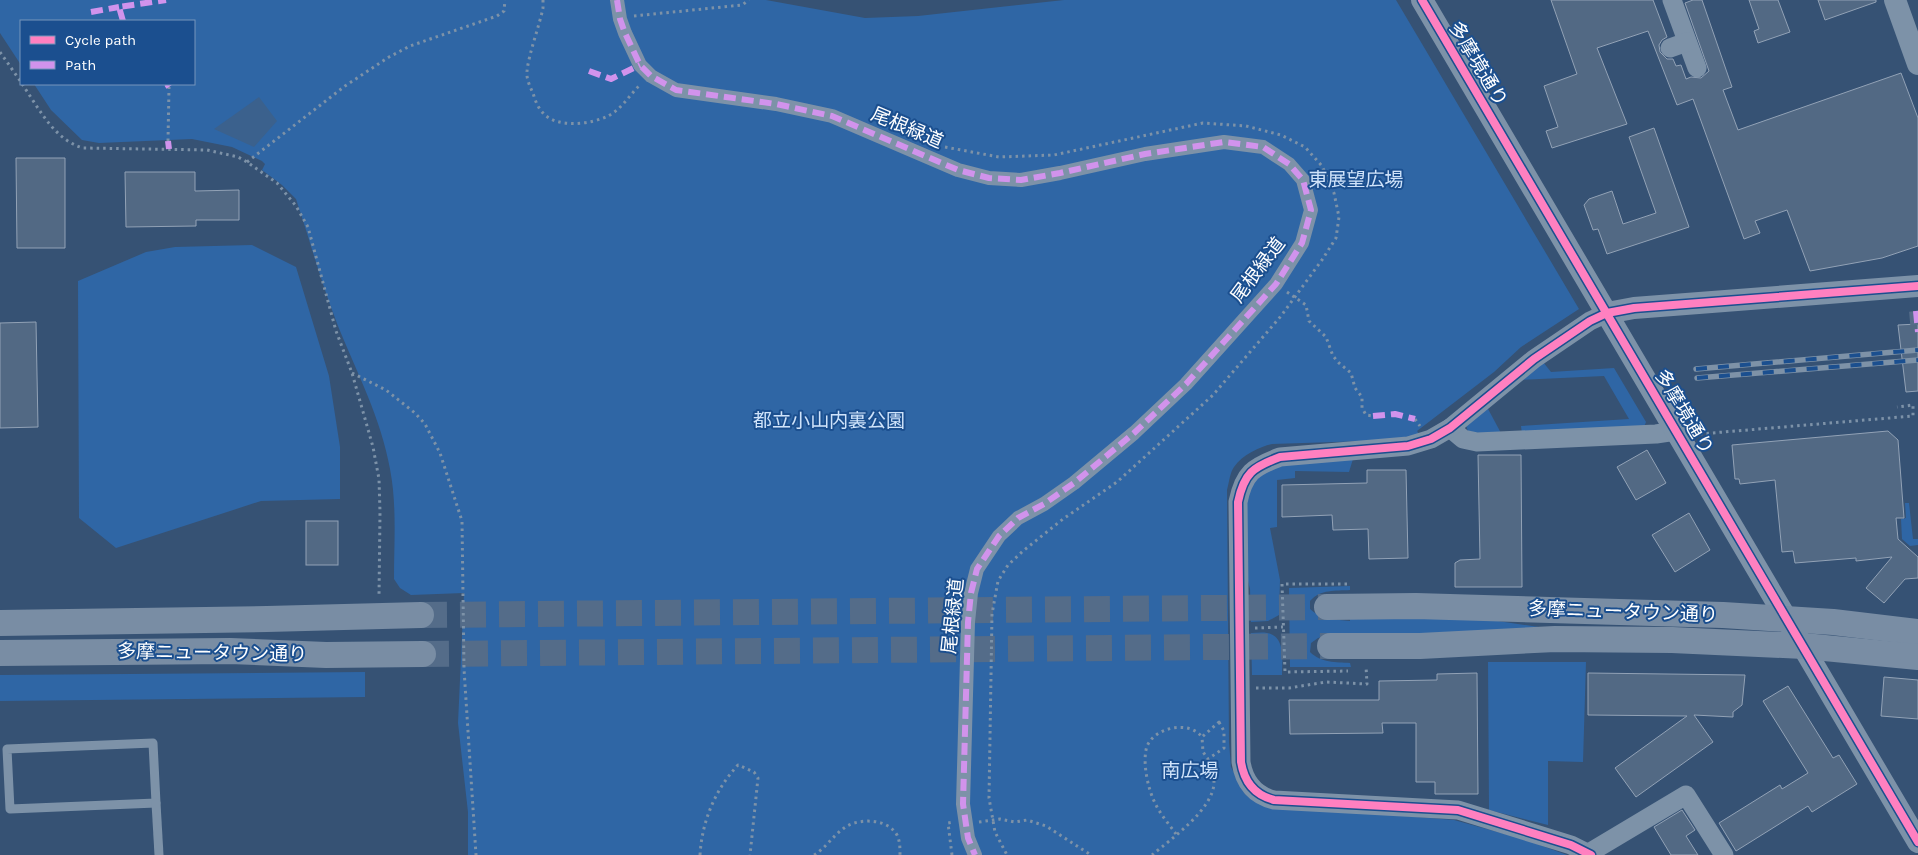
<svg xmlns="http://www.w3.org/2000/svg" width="1918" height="855" viewBox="0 0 1918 855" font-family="Karla,'Noto Sans JP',sans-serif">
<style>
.green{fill:#2f66a5}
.water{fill:#3b618d}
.building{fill:#526984;stroke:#92a2b6}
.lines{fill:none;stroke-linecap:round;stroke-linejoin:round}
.pedestrian-tunnel{stroke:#546c89;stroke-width:14;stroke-dasharray:14 7;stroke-linecap:butt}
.secondary-tunnel{stroke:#546c89;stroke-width:26;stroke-dasharray:26 13;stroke-linecap:butt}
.path{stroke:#7d92a8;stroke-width:3;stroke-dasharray:2.5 4;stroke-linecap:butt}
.service{stroke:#7d92a8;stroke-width:9}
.pedestrian{stroke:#7d92a8;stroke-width:14}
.minor{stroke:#7d92a8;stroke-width:19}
.tertiary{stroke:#7d92a8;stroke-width:22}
.secondary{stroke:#798da4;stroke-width:26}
.rail-casing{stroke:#7e92a7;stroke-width:5.5}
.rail{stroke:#1b4f8f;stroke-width:4;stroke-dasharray:11;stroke-linecap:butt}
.quiet{stroke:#d193ec;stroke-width:6;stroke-dasharray:12 6;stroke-linecap:butt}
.cycleway-casing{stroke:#1b4f8f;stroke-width:11}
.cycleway{stroke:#ff80c0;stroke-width:8}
.labels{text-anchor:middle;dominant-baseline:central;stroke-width:4;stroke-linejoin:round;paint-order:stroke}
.street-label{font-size:19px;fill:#fff;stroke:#1b4f8f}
.park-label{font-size:19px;fill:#cfe3fa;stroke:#1b4f8f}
</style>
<rect width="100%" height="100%" fill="#365274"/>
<g class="green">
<path d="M0,0H766L865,18L918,16L1064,0H1396L1579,309L1521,347L1494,372L1417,431L1420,435L1397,440L1272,444C1259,447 1242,455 1234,467C1230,472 1229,483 1227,490L1229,742L1231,767L1245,794L1255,801L1294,807L1454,820L1523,839L1567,855H468V812L458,723L464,593L411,595L400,588L394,579C394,543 397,505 390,469C381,418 357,373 338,326C322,285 310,241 296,199L282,185L262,170L265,164L262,161L232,147L192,139L99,143L82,140L51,110L34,84H194V21H21V65L0,33Z"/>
<polygon points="252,245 296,267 329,376 340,447 340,499 261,501 116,548 79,518 78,281 146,252 175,247"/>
<polygon points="1543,362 1551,372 1614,368 1646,422 1644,427 1522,434 1521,426 1629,419 1604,376 1518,380"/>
<polygon points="1487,407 1502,435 1468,432 1466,425"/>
<polygon points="1353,459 1349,472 1295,471 1295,478 1277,480 1277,527 1270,528 1280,580 1279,615 1268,621 1251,622 1250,589 1247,577 1245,502 1253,479 1281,463"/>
<polygon points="1905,503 1909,503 1913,539 1918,539 1918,545 1910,546 1902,539 1901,519 1906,518"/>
<path d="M1350,586V590C1335,591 1321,589 1310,601V609C1320,619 1336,620 1350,621V617L1478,618L1545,628L1474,635H1331L1318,638L1311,643L1310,652C1321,663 1336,662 1350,663L1351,667H1290L1289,588Z"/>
<path d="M1251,633C1256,633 1262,632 1267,633C1286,636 1282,661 1282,675H1252Z"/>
<polygon points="1488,662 1586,662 1583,762 1548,761 1548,825 1489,810"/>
<polygon points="365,672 365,697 0,701 0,675"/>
</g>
<polygon class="water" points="259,97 277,121 254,147 214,129"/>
<g class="building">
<polygon points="1551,0 1653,0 1667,37 1662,40 1659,45 1660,52 1667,59 1673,59 1676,66 1681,65 1686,79 1691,77 1701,78 1709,71 1685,3 1693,0 1702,0 1732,87 1723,90 1738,130 1901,73 1918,118 1918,246 1882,258 1810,271 1787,210 1755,221 1760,233 1744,239 1693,99 1677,105 1648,31 1597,48 1627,124 1552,148 1546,131 1558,127 1544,86 1577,74"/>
<polygon points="1749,0 1778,0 1790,32 1758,43 1754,31 1759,29"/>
<polygon points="1818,0 1876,0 1876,2 1825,20"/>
<polygon points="1654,128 1689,227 1607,254 1598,229 1593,230 1584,205 1589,199 1612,191 1623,224 1656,213 1629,137"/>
<polygon points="16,158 65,158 65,248 17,248"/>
<polygon points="125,172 195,172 195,191 239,190 239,220 196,220 196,226 126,227"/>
<polygon points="36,322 38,427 0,428 0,323"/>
<polygon points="1918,324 1918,391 1906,392 1898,325"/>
<polygon points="1888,431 1898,440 1904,518 1896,518 1898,539 1918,557 1918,578 1905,579 1884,603 1866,588 1892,557 1856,561 1856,558 1795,563 1793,551 1782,552 1775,480 1740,484 1739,479 1735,479 1732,445"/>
<polygon points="1647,450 1666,483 1636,500 1617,467"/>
<polygon points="1478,455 1521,455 1522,587 1455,587 1455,563 1460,560 1480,559"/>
<polygon points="1367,470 1406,470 1408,558 1369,559 1368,529 1333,530 1332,515 1282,517 1282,485 1367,483"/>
<polygon points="1689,513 1710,550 1675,572 1652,535"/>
<rect x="306" y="521" width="32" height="44"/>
<polygon points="1477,673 1478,794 1435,794 1435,782 1416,782 1416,723 1382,723 1383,733 1290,734 1289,700 1379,700 1379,681 1437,680 1437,674"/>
<polygon points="1588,673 1745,675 1742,705 1733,712 1733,717 1694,715 1713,742 1636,797 1615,768 1687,716 1588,715"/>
<polygon points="1884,677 1918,680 1918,719 1881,716"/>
<polygon points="1788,686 1833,758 1839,755 1857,784 1812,812 1808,806 1736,851 1719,823 1780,785 1782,789 1808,773 1763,701"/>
<polygon points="1682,810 1695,830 1686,836 1698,855 1671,855 1654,827"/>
</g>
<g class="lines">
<polyline class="pedestrian-tunnel" points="1916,311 1918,332"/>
<g class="secondary-tunnel">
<polyline points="421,615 1327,607"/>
<polyline points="423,654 1330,646"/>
</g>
<g class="path">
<path d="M543,0V8C539,27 529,53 527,71C526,78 530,87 533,93C535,100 538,108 543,113C557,129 592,124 608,116C622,109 630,94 641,84"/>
<polyline points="634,16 742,5 749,0"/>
<polyline points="0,52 21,82"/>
<path d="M22,84C39,108 53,139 83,148L207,150L238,157L247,162L277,183L296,206L308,227L336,331L352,373L373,447L379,479L380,512L379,596"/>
<polyline points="168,141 169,87"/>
<polyline points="945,147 999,157 1054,155 1203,123 1246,126 1281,135 1305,147 1322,166 1334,193 1339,217 1336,238 1322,260 1281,316 1213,395 1117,482 1063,519 1023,551 1008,565 998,581 992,614 989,798 995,832 1007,855"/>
<polyline points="247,162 345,86 389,57 410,46 497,16 504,11 505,0"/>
<polyline points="1287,292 1306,305 1309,321 1326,337 1333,356 1339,363 1351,373 1355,388 1362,397 1362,408 1366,415 1373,416"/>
<polyline points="352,373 386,390 415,413 425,424 440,453 462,521 464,669 476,855"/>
<polyline points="1415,419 1420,426"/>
<polyline points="1700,434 1913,416 1913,405 1897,407"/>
<polyline points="1347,584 1282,584 1285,672 1348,671"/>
<polyline points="1255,628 1283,627"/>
<polyline points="1256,688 1289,688 1326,682 1367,684 1366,666"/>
<polygon points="1219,722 1224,731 1224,748 1208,759 1203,752 1202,737"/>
<polyline points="979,822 1000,819 1015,822 1027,820 1046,826 1091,855"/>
<path d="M1176,834C1169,824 1160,814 1155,803C1148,789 1143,765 1146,750C1150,728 1189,719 1202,737"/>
<path d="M700,855C702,821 715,790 738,765L754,772L758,778L750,855"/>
<path d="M814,855C826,848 834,834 847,826C862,818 888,819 897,835C900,841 900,848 900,855"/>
<polyline points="952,855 948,823 953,822"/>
<path d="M1152,855C1171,839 1214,809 1214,782C1214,775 1210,766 1208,759"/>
</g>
<g class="service">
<polygon points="153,743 156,803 10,809 7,749"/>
<polyline points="156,803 159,855"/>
</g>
<polyline class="pedestrian" points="617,0 620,19 625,33 640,65 651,76 676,90 776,104 832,116 958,170 989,178 1021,180 1060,173 1145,154 1224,142 1263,147 1289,164 1303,180 1311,210 1302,243 1276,284 1186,384 1134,433 1074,483 1044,504 1018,518 999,536 977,569 971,593 968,622 963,804 968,838 975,855"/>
<g class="minor">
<polyline points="1672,0 1697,68"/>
<polyline points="1670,48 1687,42"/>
<polyline points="1450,428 1463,439 1477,442 1656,434 1676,431"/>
<polyline points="1589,853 1686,795 1724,855"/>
<path d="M1591,855L1571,845L1458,810L1274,800C1254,795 1244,781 1241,762L1238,502C1244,473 1253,467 1280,457L1408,446L1431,439L1450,428L1534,359L1590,321L1607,313"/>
</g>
<g class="tertiary">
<polyline points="1422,0 1918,842"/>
<polyline points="1895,0 1918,64"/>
<polyline points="1607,313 1634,308 1918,286"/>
</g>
<g class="secondary">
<polyline points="1327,607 1416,606 1723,615 1833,622 1918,632"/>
<polyline points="0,623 267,619 421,615"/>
<polyline points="1330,646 1420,646 1555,639 1672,640 1804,646 1918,657"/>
<polyline points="0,653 230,651 326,655 423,654"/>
</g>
<g class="rail-casing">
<g id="rail">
<polyline points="1696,369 1918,350"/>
<polyline points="1697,378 1918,360"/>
</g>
</g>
<use href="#rail" class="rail"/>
<g class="quiet">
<polyline points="617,0 620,19 625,33 640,65 651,76 676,90 776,104 832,116 958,170 989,178 1021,180 1060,173 1145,154 1224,142 1263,147 1289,164 1303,180 1311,210 1302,243 1276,284 1186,384 1134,433 1074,483 1044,504 1018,518 999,536 977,569 971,593 968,622 963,804 968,838 975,855"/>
<polyline points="91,12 119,7"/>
<polyline points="123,21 119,7 166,0"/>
<polyline points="589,71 611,79 640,65"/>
<polyline points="167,84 169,87"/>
<polyline points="168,141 169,149"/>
<polyline points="1916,311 1918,332"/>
<polyline points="1373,416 1395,414 1415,419"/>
</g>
<g class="cycleway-casing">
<g id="cycleway">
<polyline points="1422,0 1918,842"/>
<path d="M1591,855L1571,845L1458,810L1274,800C1254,795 1244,781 1241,762L1238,502C1244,473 1253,467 1280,457L1408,446L1431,439L1450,428L1534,359L1590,321L1607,313L1634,308L1918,286"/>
</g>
</g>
<use href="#cycleway" class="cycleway"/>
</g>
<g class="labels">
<g class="street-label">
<text transform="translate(1478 64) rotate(59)">多摩境通り</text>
<text transform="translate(907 128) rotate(23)">尾根緑道</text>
<text transform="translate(1258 270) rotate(-53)">尾根緑道</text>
<text transform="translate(1684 412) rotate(59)">多摩境通り</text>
<text transform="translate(1623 612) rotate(2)">多摩ニュータウン通り</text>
<text transform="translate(953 616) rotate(-84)">尾根緑道</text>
<text transform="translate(212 653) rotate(1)">多摩ニュータウン通り</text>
</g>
<g class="park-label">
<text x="1356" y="180">東展望広場</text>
<text x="829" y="421">都立小山内裏公園</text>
<text x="1190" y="771">南広場</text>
</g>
</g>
<rect x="20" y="20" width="175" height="65" fill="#1b4f8f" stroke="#7695bc"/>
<rect x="30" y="36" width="25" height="8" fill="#ff80c0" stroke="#7695bc"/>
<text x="65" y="45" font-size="15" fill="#ffffff">Cycle path</text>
<rect x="30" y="61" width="25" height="8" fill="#d193ec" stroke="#7695bc"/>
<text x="65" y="70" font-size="15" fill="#ffffff">Path</text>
</svg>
